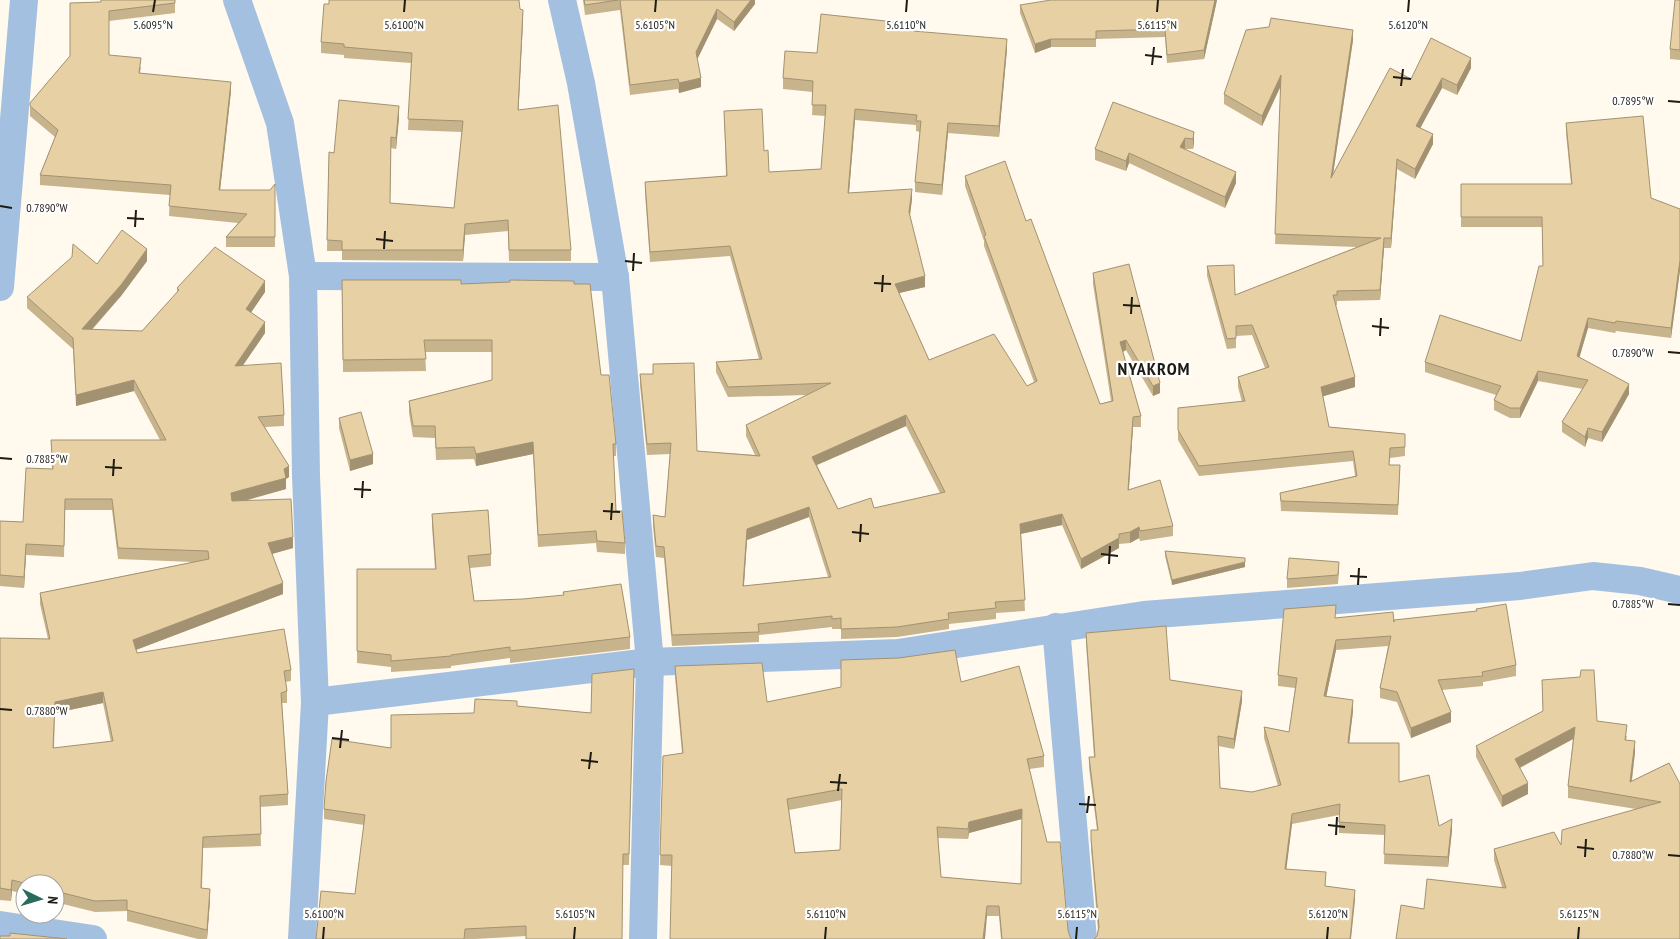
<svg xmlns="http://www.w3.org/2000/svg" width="1680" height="939" viewBox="0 0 1680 939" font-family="'PT Sans Narrow',sans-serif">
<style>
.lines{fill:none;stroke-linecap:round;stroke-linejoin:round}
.minor{stroke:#a4c0e1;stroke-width:28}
.wall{fill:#c7b38c;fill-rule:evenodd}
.shaded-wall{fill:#a29272}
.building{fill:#e7d0a3;stroke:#a29272;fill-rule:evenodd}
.ticks{fill:none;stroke:#1e1b14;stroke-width:2}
.labels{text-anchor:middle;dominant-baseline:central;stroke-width:4.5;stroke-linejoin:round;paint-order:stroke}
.district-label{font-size:18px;font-weight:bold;letter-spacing:1px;fill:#1e1b14;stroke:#fff}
.ticks-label{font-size:12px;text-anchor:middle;fill:#1e1b14;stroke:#fff;stroke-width:4.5;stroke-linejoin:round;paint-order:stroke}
</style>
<rect width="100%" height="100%" fill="#fff9ee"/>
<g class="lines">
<g class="minor">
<polyline points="237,0 280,123 303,276 306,476 315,702 302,939"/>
<polyline points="562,0 581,83 615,277 650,662 643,939"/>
<polyline points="303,276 615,277"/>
<polyline points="0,287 24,0"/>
<polyline points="1056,627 1083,939"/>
<polyline points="315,702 650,662 898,653 1144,615 1520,586 1593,576 1640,581 1680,590"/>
<polyline points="0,925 93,939"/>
</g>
</g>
<g class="wall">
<polygon points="583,0 755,0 755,4 734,31 717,19 697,59 701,87 679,93 678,89 630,95 620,10 585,15"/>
<polygon points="1217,0 1204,59 1167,63 1165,37 1096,39 1096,47 1051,47 1035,53 1020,13 1020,5"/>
<polygon points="1680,0 1680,60 1670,59 1670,49"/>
<polygon points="101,2 175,3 175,13 109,21 109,55 141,67 140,73 231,91 220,190 270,190 275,184 275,247 226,247 226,237 238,223 169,216 170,195 40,185 40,175 55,137 30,116 30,103 70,56"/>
<polygon points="329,4 523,20 518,110 571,250 571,261 509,261 508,231 465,235 463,261 342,260 342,251 327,251 329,152 334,153 399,117 396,149 391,148 390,203 454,208 462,132 408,130 411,63 344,58 344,55 321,53 321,42"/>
<path d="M913,31L1007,49L999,137L948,133L942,195L915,192V182L920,132L916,131V125L855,120L849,193L912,199L910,215L925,287L899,293L929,360L1027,386L1034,382L984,246V241L965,186V176L1026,221L1100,404L1111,401L1093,284V273L1160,393L1153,396L1126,350L1123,352L1141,416V427H1133L1129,489L1173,526V536L1140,541L1139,538L1130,543L1119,544V548L1081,569L1062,525L1021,534L1025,611L996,613V619L949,624V629L897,637L841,639V629H832V627L759,635V642L672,646L664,558L656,557L653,526V515L665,517L670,454L647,455L640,385V374L697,451L755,455L746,436V425L808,395L728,397L716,372V362L759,359L730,256L650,262L645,193V182L726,176L724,111L764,151L769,172L821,169L825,116L812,115L813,92L783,89V78L817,53ZM906,426L940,493L874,508L838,509L817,465ZM809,517L828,577L744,586L747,540Z"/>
<polygon points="1353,40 1333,174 1411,79 1471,68 1457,95 1442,88 1420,128 1433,144 1415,179 1397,169 1391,248 1384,248 1380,300 1337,301 1337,305 1335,305 1355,387 1323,396 1329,427 1405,434 1405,456 1390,458 1389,465 1400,465 1398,515 1281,511 1280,493 1355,476 1353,461 1199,476 1178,440 1178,408 1242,402 1238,387 1238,377 1265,368 1252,335 1236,336 1236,348 1227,349 1207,276 1207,266 1235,295 1357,247 1275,244 1281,86 1262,126 1224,104 1224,94"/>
<polygon points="1566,123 1651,198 1680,209 1680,270 1671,338 1616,331 1615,333 1588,328 1579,357 1629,394 1602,442 1588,438 1585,447 1562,432 1562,422 1583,389 1538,381 1520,418 1510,418 1494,410 1494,400 1496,395 1425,372 1425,362 1521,341 1543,266 1542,227 1461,227 1461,184 1571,184 1566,133"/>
<polygon points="1194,132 1194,143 1193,149 1185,149 1236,183 1225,208 1129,163 1126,171 1095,160 1095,149"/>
<path d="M147,261L121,296L92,330L142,331L177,293V288L265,292L251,312L265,333L243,365L284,415V426L265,427L289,477L286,479V489L245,501L293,548L272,554L283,594L136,650L137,653L291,670V681L285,682L287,691V703H282L288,794V805L260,807L261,846L203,848L202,888L210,900L207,939H198L127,921V911L95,912L55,902V884H25V894L12,891L11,901L0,900V638L48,639L40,604V593L193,562L118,559L112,510H65L64,557L26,555L24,588L0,586V521L23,522L52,469L51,440H160L134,391L76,406L73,349L27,308V297L97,264ZM103,703L111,742L54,748L55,713Z"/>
<polygon points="342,280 461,284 574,284 601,375 616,444 616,456 613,456 616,511 625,543 625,554 597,552 596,543 538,547 533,454 476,466 474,459 436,460 435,438 413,437 409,413 409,401 492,380 492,352 425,352 426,371 343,372"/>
<polygon points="339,418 373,464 350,471 339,428"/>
<polygon points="432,514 491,554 491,566 470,568 474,601 630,637 630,649 510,663 510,658 451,666 451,668 391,672 391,667 357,663 357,569 435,569 432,526"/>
<polygon points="1165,551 1245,567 1172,585 1165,556"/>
<polygon points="1339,571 1338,584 1287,588 1287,579"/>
<polygon points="1336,618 1394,622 1516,665 1516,676 1483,682 1483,686 1442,690 1451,722 1411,738 1397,702 1380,698 1380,688 1388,646 1336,650 1326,697 1353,711 1349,743 1399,782 1439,826 1452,830 1448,867 1384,864 1385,835 1339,833 1339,815 1292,824 1286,869 1326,886 1355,900 1097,936 1098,930 1091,849 1091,830 1097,830 1089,768 1089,757 1094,757 1086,643 1086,633 1170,680 1242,701 1234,749 1218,746 1220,788 1252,792 1278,786 1264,738 1264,727 1289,732 1295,688 1278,686 1278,675"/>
<path d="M675,666L767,702L961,682L1044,756V767L1029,769L1068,930L1070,937L1072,939H1001L999,916H987L672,866L660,865L663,756L682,753L675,677ZM842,800L840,850L795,853L789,810ZM1022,819L1021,884L941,877L938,838L968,839L969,833Z"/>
<polygon points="634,669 629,865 623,865 526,936 475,939 316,939 355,894 364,825 324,819 324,809 391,748 474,713 517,706 591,713"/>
<polygon points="1542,680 1597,721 1627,736 1626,740 1635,752 1632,781 1669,763 1680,939 1424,909 1502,887 1494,860 1494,849 1561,845 1636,809 1568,798 1568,786 1573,739 1520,768 1528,794 1502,807 1476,757 1476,746 1543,711"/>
</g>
<g class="shaded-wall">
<polygon points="751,0 755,0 755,4 734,31 734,22"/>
<polygon points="1215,0 1217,0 1204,59 1204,50"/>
<polygon points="717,9 717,19 696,62 696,52"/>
<polygon points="523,10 523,20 518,121 518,110"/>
<polygon points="1353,30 1353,40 1331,188 1331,178"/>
<polygon points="1007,39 1007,49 999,137 999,126"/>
<polygon points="1051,39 1051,47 1035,53 1035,44"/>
<polygon points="1471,58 1471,68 1457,95 1457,85"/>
<polygon points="1281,75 1281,85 1262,126 1262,116"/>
<polygon points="701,78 701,87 679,93 679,83"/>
<polygon points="1442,78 1442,88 1416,136 1416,126"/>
<polygon points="231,82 231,91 219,200 219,190"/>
<polygon points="399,106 399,117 396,149 396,138"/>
<polygon points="855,109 855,120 848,204 848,193"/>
<polygon points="948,123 948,133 942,195 942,185"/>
<polygon points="1194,132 1194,143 1193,149 1193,139"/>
<polygon points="1433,134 1433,144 1415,179 1415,169"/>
<polygon points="1185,138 1185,149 1180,147"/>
<polygon points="1129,153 1129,163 1126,171 1126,161"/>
<polygon points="1397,159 1397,169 1391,248 1391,238"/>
<polygon points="1236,172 1236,183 1225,208 1225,197"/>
<polygon points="912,189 912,199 909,222 909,212"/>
<polygon points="465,224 465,235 463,261 463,250"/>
<polygon points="1384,238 1384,248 1380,300 1380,290"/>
<polygon points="147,249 147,261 121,296 82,340 82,329"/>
<polygon points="1680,260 1680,270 1671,338 1671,328"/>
<polygon points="925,276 925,287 895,294 895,284"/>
<polygon points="265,281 265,292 246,320 246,309"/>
<polygon points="1588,318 1588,328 1577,366 1577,356"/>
<polygon points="265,322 265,333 235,377 235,366"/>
<polygon points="1126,340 1126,350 1120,353 1120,342"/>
<polygon points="1538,371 1538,381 1520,418 1520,408"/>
<polygon points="1355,377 1355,387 1321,397 1321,387"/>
<polygon points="134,380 134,391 76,406 76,395"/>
<polygon points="1160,383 1160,393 1153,396 1153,386"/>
<polygon points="1629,384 1629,394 1602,442 1602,432"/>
<polygon points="906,415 906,426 812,467 812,457"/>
<polygon points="1133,417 1133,427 1128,500 1128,490"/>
<polygon points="1588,428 1588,438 1585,447 1585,437"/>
<polygon points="533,442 533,454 476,466 476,454"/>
<polygon points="373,454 373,464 350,471 350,460"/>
<polygon points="289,466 289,477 286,479 286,489 231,504 231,493 284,469"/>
<polygon points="809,507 809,517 747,540 743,597 743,586 747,529"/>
<polygon points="1062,514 1062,525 1020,534 1020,524"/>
<polygon points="1139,527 1139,538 1130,543 1130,532"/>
<polygon points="293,537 293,548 268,555 268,543"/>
<polygon points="1119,538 1119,548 1081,569 1081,559"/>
<polygon points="26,544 26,555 24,588 24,577"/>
<polygon points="1245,562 1245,567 1172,585 1172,580"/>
<polygon points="283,583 283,594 133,651 133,640"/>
<polygon points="1336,640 1336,650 1324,707 1324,696"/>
<polygon points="1242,691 1242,701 1234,749 1234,739"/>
<polygon points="103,692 103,703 55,713 55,702"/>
<polygon points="1353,700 1353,711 1348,753 1348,743"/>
<polygon points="1451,712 1451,722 1411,738 1411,728"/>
<polygon points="1575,727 1575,738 1515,770 1515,759"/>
<polygon points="1635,741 1635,752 1630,793 1630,782"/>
<polygon points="1528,783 1528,794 1502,807 1502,796"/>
<polygon points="1022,809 1022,819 969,833 968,839 969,822"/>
<polygon points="1292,814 1292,824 1285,880 1285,869"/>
<polygon points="1452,819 1452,830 1448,867 1448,857"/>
<polygon points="12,880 12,891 11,901 11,890"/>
<polygon points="210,889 210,900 207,939 207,930"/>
<polygon points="1355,890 1355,900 1351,939 1350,939"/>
<polygon points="987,906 987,916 985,939 983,939"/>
</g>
<g class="building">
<polygon points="101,0 175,0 175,3 109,11 109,55 141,58 139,73 231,82 219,190 270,190 275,184 275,237 226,237 247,214 169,206 171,185 40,175 58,130 30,106 30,103 70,56 70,3 101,2"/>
<polygon points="329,0 519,0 520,9 523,10 518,110 558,105 571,250 509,250 508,220 465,224 463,250 342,250 342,241 327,240 329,152 334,153 339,100 399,106 396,138 391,137 390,203 454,208 463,121 408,119 412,53 344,47 344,44 321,42 324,4 329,4"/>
<polygon points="584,0 618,0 585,5"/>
<polygon points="620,0 751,0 734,22 717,9 696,52 701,78 679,83 678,79 630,85"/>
<polygon points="1051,0 1215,0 1204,50 1167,55 1165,29 1096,31 1096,39 1051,39 1035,44 1020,5"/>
<polygon points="1675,0 1680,0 1680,50 1670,49"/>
<path d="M821,14L913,24V31L1007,39L999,126L948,123L942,185L915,182L921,121H916L917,115L855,109L848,193L912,189L909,212L925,276L895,284L929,360L994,334L1027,386L1037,381L984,236L986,235L965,176L1005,161L1026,221L1031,219L1100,404L1113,401L1093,273L1129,264L1160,383L1153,386L1126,340L1120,342L1141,416L1133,417L1128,490L1160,480L1173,526L1140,531L1139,527L1130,532L1119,534V538L1081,559L1062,514L1020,524L1025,600L995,602L996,608L948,613L949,619L897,627L841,629V618L832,619V616L758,624L759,632L672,635L664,547L656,546L653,515L665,517L671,443L647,444L640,374H653V364L694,363L697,451L760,456L746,425L831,383L728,387L716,362L762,359L730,246L650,252L645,182L727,176L724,111L762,109L764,151L768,150L769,172L821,169L826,105H812L813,81L783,78L785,51L817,53ZM906,415L945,492L874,508L871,498L838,509L812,457ZM809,507L831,577L743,586L747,529Z"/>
<polygon points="1271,18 1353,30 1331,178 1390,68 1411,79 1431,38 1471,58 1457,85 1442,78 1416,126 1433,134 1415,169 1397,159 1391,238 1384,238 1380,290 1337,291 1337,295 1333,295 1355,377 1321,387 1329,427 1405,434 1405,447 1390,448 1389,465 1400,465 1398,505 1281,501 1280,493 1357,476 1353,451 1199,466 1178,430 1178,408 1245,401 1238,377 1269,367 1252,325 1236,326 1236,338 1227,339 1207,266 1234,265 1235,295 1381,238 1275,234 1281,75 1262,116 1224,94 1246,30 1269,27"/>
<polygon points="1113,102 1194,132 1193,139 1185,138 1180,147 1236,172 1225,197 1129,153 1126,161 1095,149"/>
<polygon points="1643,116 1651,198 1680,209 1680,260 1671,328 1616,321 1615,323 1588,318 1577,356 1629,384 1602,432 1588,428 1585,437 1562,422 1588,380 1538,371 1520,408 1510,408 1494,400 1501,386 1425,362 1440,315 1521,341 1539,266 1543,266 1542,217 1461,217 1461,184 1572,184 1566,123"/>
<path d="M122,230L147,249L121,285L82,329L142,331L179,290L177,288L215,247L265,281L246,309L265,322L235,366L281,363L284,415L258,417L289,466L284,469L286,478L231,493L232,501L291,499L293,537L268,543L283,583L133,640L137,653L284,629L291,670L284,671L287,691L281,693L288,794L260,796L261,834L203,837L201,888L210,889L207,930L127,910V900L95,901L55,891V884H28L12,880L11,890L0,888V638L50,639L40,593L209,559L208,551L118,548L112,499H65L64,546L26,544L24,577L0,575V521L23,522L26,468L53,469L51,440H166L134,380L76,395L73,338L27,297L72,257L73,244L97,264ZM103,692L113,741L53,748L55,702Z"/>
<polygon points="342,280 461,280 461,284 510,282 510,280 574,281 574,284 590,284 601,375 609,375 616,444 613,444 616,511 622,511 625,543 597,541 596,531 538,535 533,442 476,454 474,447 436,448 435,426 413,426 409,401 492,380 492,340 424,340 426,359 343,360"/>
<polygon points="361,412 373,454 350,460 339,418"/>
<polygon points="488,510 491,554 468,556 474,601 523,599 564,595 563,592 621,584 630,637 510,651 510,647 451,655 451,656 391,661 391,655 357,651 357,569 436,569 432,514"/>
<polygon points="1165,551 1245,558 1245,562 1172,580"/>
<polygon points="1289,558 1339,562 1338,575 1287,579"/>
<polygon points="1506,604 1516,665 1482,672 1483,676 1438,680 1451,712 1411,728 1397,692 1380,688 1391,636 1336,640 1324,696 1353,700 1348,743 1399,743 1399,782 1429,775 1439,826 1452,819 1448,857 1384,854 1385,825 1339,822 1340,804 1292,814 1285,869 1326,872 1325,886 1355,890 1350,939 1094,939 1097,936 1099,927 1091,839 1091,830 1098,830 1089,757 1095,757 1086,633 1166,626 1170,680 1242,691 1234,739 1218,736 1220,788 1252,792 1281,785 1264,727 1289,732 1297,678 1278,675 1284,609 1336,605 1335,618 1393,612 1394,622 1394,620 1477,611 1476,609"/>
<path d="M955,650L961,682L1019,666L1044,756L1027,759L1047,842H1060L1068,930L1070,937L1072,939H1002L999,906H987L983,939H670L672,855H660L663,756L683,753L675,666L762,663L767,702L841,687V660L899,658ZM842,789L840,850L795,853L787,799ZM1022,809L1021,884L941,877L937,827L968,829L969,822Z"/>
<polygon points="634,669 629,854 623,854 622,939 526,939 526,926 465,929 464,939 316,939 321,891 355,894 365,815 324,809 326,781 332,739 391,748 391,715 474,713 475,699 517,701 517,706 591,713 592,674"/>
<polygon points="1581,670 1594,670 1597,721 1627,725 1625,740 1635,741 1630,782 1669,763 1680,784 1680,939 1396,939 1401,905 1424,909 1427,879 1506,888 1494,849 1554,832 1561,845 1562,830 1661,802 1568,786 1575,727 1515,759 1528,783 1502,796 1476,746 1543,711 1542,680 1580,677"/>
<polygon points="10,933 67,939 0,939 0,936 10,936"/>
</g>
<path class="ticks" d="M153,12L155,0M404,12L405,0M655,12L656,0M906,12L907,0M1157,12L1158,0M1408,12L1409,0M1145,55L1162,57M1152,65L1154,47M1393,77L1411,79M1401,86L1403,69M1668,101L1680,102M0,206L12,208M127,218L144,219M135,227L136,210M376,239L393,241M384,249L385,231M625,261L642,263M633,271L634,253M874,283L891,284M882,292L883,275M1123,305L1140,306M1131,314L1132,297M1372,326L1389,328M1380,336L1381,318M1668,352L1680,353M0,458L12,459M105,467L122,468M113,476L114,459M354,489L371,490M362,498L363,481M603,511L620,512M611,520L612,503M852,532L869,534M860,542L861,524M1101,554L1118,556M1109,564L1110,546M1350,576L1367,577M1358,585L1359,568M1668,604L1680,605M0,709L12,710M332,738L349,740M340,748L342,730M581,760L598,762M589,769L591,752M830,782L847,783M838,791L840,774M1079,804L1096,805M1087,813L1089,796M1328,825L1345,827M1336,835L1337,817M1577,847L1594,849M1668,855L1680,856M1585,857L1586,839M323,939L324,927M574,939L575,927M825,939L826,927M1076,939L1077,927M1327,939L1328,927M1578,939L1579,927"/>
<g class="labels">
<g class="district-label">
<text x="1154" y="368">NYAKROM</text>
</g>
</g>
<g class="ticks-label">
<text x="153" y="29">5.6095°N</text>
<text x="404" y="29">5.6100°N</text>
<text x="655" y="29">5.6105°N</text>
<text x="906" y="29">5.6110°N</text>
<text x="1157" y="29">5.6115°N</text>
<text x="1408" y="29">5.6120°N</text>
<text x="1633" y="105">0.7895°W</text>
<text x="47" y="212">0.7890°W</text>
<text x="1633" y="357">0.7890°W</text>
<text x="47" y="463">0.7885°W</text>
<text x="1633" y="608">0.7885°W</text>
<text x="47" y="715">0.7880°W</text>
<text x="1633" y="859">0.7880°W</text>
<text x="324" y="918">5.6100°N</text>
<text x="575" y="918">5.6105°N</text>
<text x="826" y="918">5.6110°N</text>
<text x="1077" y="918">5.6115°N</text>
<text x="1328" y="918">5.6120°N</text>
<text x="1579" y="918">5.6125°N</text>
</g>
<g transform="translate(40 899) rotate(95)"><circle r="24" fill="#ffffff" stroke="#a5a4a1"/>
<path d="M0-4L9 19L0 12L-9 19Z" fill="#2a6c5c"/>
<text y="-8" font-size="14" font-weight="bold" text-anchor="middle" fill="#1e1b14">N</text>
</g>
</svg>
